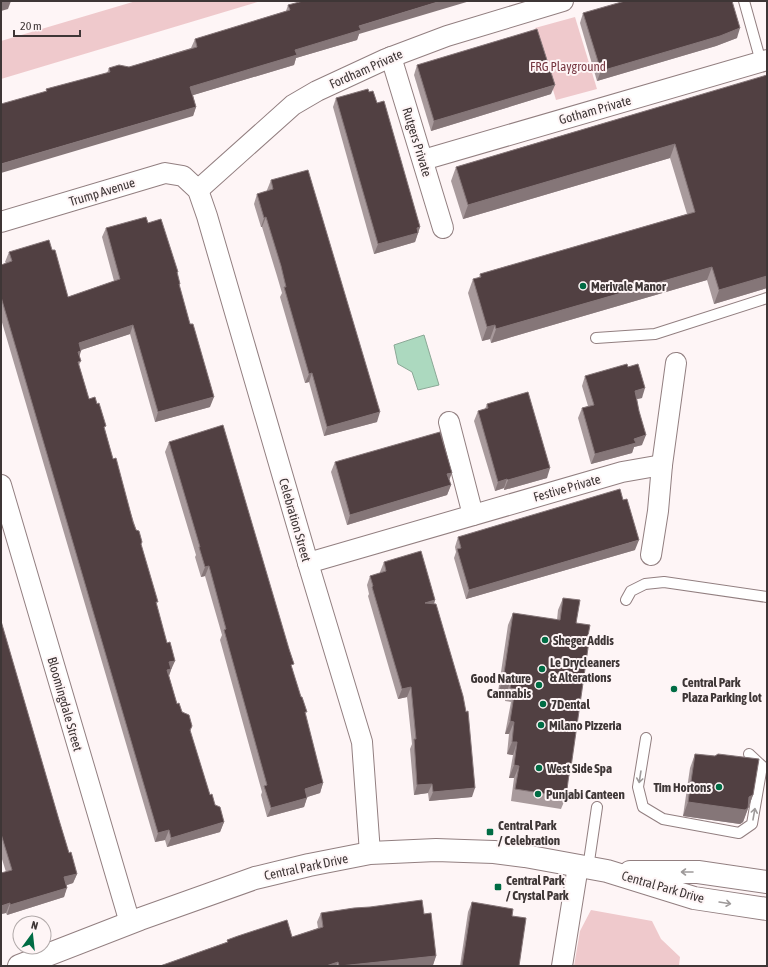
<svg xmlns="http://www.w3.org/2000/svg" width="768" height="967" viewBox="0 0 768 967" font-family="'Asap Condensed',sans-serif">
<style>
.green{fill:#efc9cc}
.water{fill:#acd9bf;stroke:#8ba896}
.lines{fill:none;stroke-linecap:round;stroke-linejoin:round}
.service-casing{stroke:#927f80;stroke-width:12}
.minor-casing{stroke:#927f80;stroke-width:22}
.tertiary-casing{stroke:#927f80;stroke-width:24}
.service{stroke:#fff;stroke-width:10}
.minor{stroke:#fff;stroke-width:20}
.tertiary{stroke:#fff;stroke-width:22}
.wall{fill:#a89a9c}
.shaded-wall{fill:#857678}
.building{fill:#514042;stroke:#857678}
.oneway{stroke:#9e9a9a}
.poi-dot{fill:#006c44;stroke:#fef5f6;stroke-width:1.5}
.labels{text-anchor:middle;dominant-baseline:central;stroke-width:4;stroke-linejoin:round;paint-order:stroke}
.park-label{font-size:13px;fill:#773741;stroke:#fef5f6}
.street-label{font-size:13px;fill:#3e3636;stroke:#fef5f6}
.poi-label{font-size:13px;font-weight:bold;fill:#3e3636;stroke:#fef5f6;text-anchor:start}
</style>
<rect width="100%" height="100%" fill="#fef5f6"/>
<g class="green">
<polygon points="136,1 261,1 1,79 1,41"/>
<polygon points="575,17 597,89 556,100 535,28"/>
<polygon points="591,910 652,921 661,939 680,957 679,966 574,966 580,931"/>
</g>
<polygon class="water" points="424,335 439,385 418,390 412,372 398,364 394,345"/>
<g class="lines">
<g class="service-casing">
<g id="service">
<polyline points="744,1 761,62"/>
<polyline points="596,338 655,334 767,298"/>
<polyline points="626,600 631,591 645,584 664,582 767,597"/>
<polyline points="646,738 638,787 643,807 663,819 739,833 752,824 762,766 749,754"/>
<polyline points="588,868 597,807"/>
</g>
</g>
<g class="minor-casing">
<g id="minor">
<polyline points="391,57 443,228"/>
<polyline points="423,160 767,60"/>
<polyline points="198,190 293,105 317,91 386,59 447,36 563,1"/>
<polyline points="1,222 165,173 183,176 198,190 207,216 308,563 362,742 370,853"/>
<polyline points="449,422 473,515"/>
<polyline points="1,485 130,923"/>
<polyline points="651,555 658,511 662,465 676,363"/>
<polyline points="308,563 622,472 662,465"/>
<polyline points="562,966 578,866"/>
</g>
</g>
<g class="tertiary-casing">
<g id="tertiary">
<polyline points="630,872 698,872 767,882"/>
<polyline points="19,966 140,919 255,878 309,865 370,853 436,850 464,851 494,852 525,856 607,871 694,898 767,909"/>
</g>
</g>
<use href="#service" class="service"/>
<use href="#minor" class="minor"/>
<use href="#tertiary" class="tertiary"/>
</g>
<g class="wall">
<polygon points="288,5 359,34 357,40 296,58 294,65 193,95 196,107 193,116 46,91 46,89 107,73 109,68 129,67 191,48 195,39 286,11"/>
<polygon points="583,13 737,38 716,46 597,81 580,23"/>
<polygon points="417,65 551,94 431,131 414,75"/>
<polygon points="767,75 767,288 714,304 707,280 491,343 490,339 482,341 468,293 473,279 479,278 480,274 687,214 670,158 463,219 451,181 456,167"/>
<polygon points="369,92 377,103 420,227 415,242 374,254 333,107 336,98"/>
<polygon points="271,180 377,422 324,436 309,382 305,383 280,297 282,293 277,276 262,227 261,227 254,204 257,194 267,191 267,190"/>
<polygon points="148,223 177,274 180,284 179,285 210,407 155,422 130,334 81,350 79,356 81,361 79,365 89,399 105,430 113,459 141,544 156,605 171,670 169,676 177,704 192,726 190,732 210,795 224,822 220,832 167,847 165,840 155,842 1,319 1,265 6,263 5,262 9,252 52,250 68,297 114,281 102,237 106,228"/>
<polygon points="628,367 642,398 637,399 642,445 634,447 632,453 591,464 578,418 582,408 588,406 582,386 585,376"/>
<polygon points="487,404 547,478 504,490 504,488 495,491 474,421 478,411 485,409"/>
<polygon points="169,442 292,668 305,715 323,783 320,793 307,797 304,807 267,817 261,795 262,792 220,640 222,635 205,576 201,577 195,557 196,555 165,452"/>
<polygon points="335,462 449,480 451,485 447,495 347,525 331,472"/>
<polygon points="458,537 635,550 466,599 454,558 456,552 455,547"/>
<polygon points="384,562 435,600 434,604 472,797 429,801 428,793 414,795 410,749 412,744 407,697 398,699 368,596 369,594 367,585 370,576 380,573 380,572"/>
<polygon points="563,598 587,641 570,774 568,779 566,797 561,809 511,801 514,778 509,778 513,755 507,754 509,734 505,734 511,702 505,701 506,693 498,692 508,625 513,613 557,620 558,610"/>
<polygon points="1,621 59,820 69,853 77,874 73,883 67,885 64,897 7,915 6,913 1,914 1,873 6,872 1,856"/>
<polygon points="695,754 753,795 743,822 740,824 683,816 690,768"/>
<polygon points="472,902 512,916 519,966 460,966 468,912"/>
<polygon points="321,913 424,914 436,956 433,965 426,966 160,966 227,942 227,940 292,937 318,928 317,922"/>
</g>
<g class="shaded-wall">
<polygon points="7,1 11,1 8,9 1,11 1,3"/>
<polygon points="441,1 470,1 359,34 357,40 296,58 294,65 187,97 190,87 359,26"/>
<polygon points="740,28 737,38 716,46 597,81 601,71"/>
<polygon points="555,85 551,94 431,131 434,121"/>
<polygon points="196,107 193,116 1,173 1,164"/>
<polygon points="675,144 670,158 463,219 468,205"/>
<polygon points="266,217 262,227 261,227 264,218"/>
<polygon points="420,227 415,242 374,254 378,244"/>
<polygon points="712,267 707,280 491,343 496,329"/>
<polygon points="767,276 767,288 714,304 719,290"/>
<polygon points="133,325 130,334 75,352 79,343"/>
<polygon points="495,325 490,339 482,341 487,327"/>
<polygon points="81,351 78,361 78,352"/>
<polygon points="312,373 309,382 305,383 309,374"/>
<polygon points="645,388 642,398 632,400 635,391"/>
<polygon points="214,397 210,407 155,422 158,412"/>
<polygon points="380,412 377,422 324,436 327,427"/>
<polygon points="646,435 642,445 634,447 632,453 591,464 595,454 634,439"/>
<polygon points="550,468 547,478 504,490 508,480"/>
<polygon points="452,473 448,483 447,474"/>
<polygon points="507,479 504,488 495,491 498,482"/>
<polygon points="451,485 447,495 347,525 350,515"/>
<polygon points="639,540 635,550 466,599 469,590"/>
<polygon points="209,566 205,576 201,577 205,567"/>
<polygon points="435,600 432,610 425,603"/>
<polygon points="175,661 171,670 168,678 166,672 169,662"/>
<polygon points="503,680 511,681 506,693 498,692"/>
<polygon points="411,687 407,697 398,699 402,689"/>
<polygon points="510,721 514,722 509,734 505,734"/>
<polygon points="512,742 517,742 513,755 507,754"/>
<polygon points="514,765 519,766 514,778 509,778"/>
<polygon points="323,783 320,793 301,799 305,789"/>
<polygon points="432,784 428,793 414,795 417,785"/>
<polygon points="475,788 472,797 429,801 433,792"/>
<polygon points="753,795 743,822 740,824 683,816 688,802 749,797"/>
<polygon points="307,798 304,807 267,817 271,808"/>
<polygon points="224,822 220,832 167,847 171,838"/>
<polygon points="169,830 165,840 155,842 158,833"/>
<polygon points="77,874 73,883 61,887 64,877"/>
<polygon points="67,888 64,897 7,915 10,905"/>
<polygon points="10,903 6,913 1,914 1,906"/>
<polygon points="436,956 433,965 426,966 340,966"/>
<polygon points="338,962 336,966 326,966"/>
</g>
<g class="building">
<polygon points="1,1 7,1 1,3"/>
<polygon points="303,1 441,1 359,26 361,30 295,50 297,55 190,87 196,107 1,164 1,104 47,91 46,89 110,72 109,68 119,65 129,67 197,47 195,39 290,10 288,5"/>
<polygon points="625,1 732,1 740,28 720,36 601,71 583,13"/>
<polygon points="537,29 555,85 434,121 417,65"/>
<polygon points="767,75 767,276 719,290 712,267 496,329 495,325 487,327 473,279 481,277 480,274 695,212 675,144 468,205 456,167"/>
<polygon points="368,89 369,92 373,91 377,103 384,101 420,227 417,228 418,233 378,244 336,98"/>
<polygon points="308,170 380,412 327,427 312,373 309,374 284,287 286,287 281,266 266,217 264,218 257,194 273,189 271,180"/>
<polygon points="146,217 148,223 161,219 178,272 177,272 180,284 179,284 190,324 193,324 214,397 158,412 133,325 79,343 81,351 78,352 81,361 78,362 89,399 95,397 97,404 99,403 106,426 104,427 113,459 116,458 133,522 136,530 139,531 142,542 141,544 158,602 156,602 167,643 170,642 175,661 169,662 171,669 167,670 177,704 179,703 182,712 189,715 192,726 190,730 210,795 212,794 215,805 220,807 224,822 171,838 169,830 158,833 1,297 1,265 12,261 9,252 49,240 52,250 55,250 68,297 120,279 106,228"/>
<polygon points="627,364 628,367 638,364 645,388 635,391 639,411 646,435 634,439 636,443 595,454 582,408 594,405 585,376"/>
<polygon points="528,392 550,468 508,480 507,479 498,482 478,411 488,408 487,404"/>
<polygon points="223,425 289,649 294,664 291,665 301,697 302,697 307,712 305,712 323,783 305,789 307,798 271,808 264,786 267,785 224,630 226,629 209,566 205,567 199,547 200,547 169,442"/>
<polygon points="440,432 452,473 447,474 451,485 350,515 335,462"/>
<polygon points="620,489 623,500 627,499 639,540 469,590 457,549 461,548 458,537"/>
<polygon points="421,551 435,600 425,603 436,604 463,696 466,712 468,711 475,788 433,792 432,784 417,785 414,739 416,739 411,687 402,689 372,587 373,586 370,576 386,571 384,562"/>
<polygon points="563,598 580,600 576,623 590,625 587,641 589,641 570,774 569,774 566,797 515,789 519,766 514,765 517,742 512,742 514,722 510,721 515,689 510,688 511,681 503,680 513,613 560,620"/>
<polygon points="1,621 59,820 69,853 71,852 77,874 64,877 67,888 10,905 10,903 1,906 1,873 12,870 1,834"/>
<polygon points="695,754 715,756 718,754 759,759 753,795 749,797 748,808 745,810 688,802"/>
<polygon points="422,900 424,914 431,913 436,956 340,966 339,966 338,962 326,966 160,966 228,942 227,940 238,936 287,920 292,937 323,927 321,913 354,908 370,907"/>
<polygon points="472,902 513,909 512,916 526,918 519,966 462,966"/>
</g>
<defs><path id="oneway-shaft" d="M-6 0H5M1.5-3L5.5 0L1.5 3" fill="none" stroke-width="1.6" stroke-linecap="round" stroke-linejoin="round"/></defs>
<g class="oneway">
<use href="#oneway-shaft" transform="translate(640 777) rotate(99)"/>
<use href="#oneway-shaft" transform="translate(754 814) rotate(-80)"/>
<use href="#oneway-shaft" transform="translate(687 872) rotate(-180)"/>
<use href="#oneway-shaft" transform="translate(725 903) rotate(9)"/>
</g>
<g class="poi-dot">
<circle cx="583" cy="286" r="4"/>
<circle cx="545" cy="640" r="4"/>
<circle cx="542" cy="669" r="4"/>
<circle cx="539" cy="685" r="4"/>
<circle cx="674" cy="689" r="4"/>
<circle cx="543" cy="704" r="4"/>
<circle cx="541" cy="725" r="4"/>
<circle cx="539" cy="768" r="4"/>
<circle cx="719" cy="787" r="4"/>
<circle cx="538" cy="794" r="4"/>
<rect x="486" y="828" width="8" height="8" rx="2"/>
<rect x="494" y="883" width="8" height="8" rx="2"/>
</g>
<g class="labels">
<g class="park-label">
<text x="568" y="66">FRG Playground</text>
</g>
<g class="street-label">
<text transform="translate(366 69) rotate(-24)">Fordham Private</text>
<text transform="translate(595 110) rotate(-16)">Gotham Private</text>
<text transform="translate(417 142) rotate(73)">Rutgers Private</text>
<text transform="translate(102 192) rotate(-17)">Trump Avenue</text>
<text transform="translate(567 488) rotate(-16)">Festive Private</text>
<text transform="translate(295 520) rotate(74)">Celebration Street</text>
<text transform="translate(65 704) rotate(74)">Bloomingdale Street</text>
<text transform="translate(306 867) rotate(-12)">Central Park Drive</text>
<text transform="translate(663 887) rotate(16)">Central Park Drive</text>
</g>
<g class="poi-label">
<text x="591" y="286">Merivale Manor</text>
<text x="553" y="640">Sheger Addis</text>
<text x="550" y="662">Le Drycleaners<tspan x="550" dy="15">&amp; Alterations</tspan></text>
<text x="531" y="678" text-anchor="end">Good Nature<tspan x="531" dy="15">Cannabis</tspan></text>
<text x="682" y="682">Central Park<tspan x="682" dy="15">Plaza Parking lot</tspan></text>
<text x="551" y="704">7Dental</text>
<text x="549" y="725">Milano Pizzeria</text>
<text x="547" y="768">West Side Spa</text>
<text x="711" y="787" text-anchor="end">Tim Hortons</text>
<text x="546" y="794">Punjabi Canteen</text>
<text x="498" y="825">Central Park<tspan x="498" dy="15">/ Celebration</tspan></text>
<text x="506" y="880">Central Park<tspan x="506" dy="15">/ Crystal Park</tspan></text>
</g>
</g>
<rect width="768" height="967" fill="none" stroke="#3e3636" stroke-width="4"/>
<g transform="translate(32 935) rotate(15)"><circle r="19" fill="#fef5f6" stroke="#b1a9a9"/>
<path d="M0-3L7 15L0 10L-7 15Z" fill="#006c44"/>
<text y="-6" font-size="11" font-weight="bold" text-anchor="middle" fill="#3e3636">N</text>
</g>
<path d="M14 30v6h66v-6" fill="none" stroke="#3e3636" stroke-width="2"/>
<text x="20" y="30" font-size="12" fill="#3e3636" stroke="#fef5f6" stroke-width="3" paint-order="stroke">20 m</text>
</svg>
